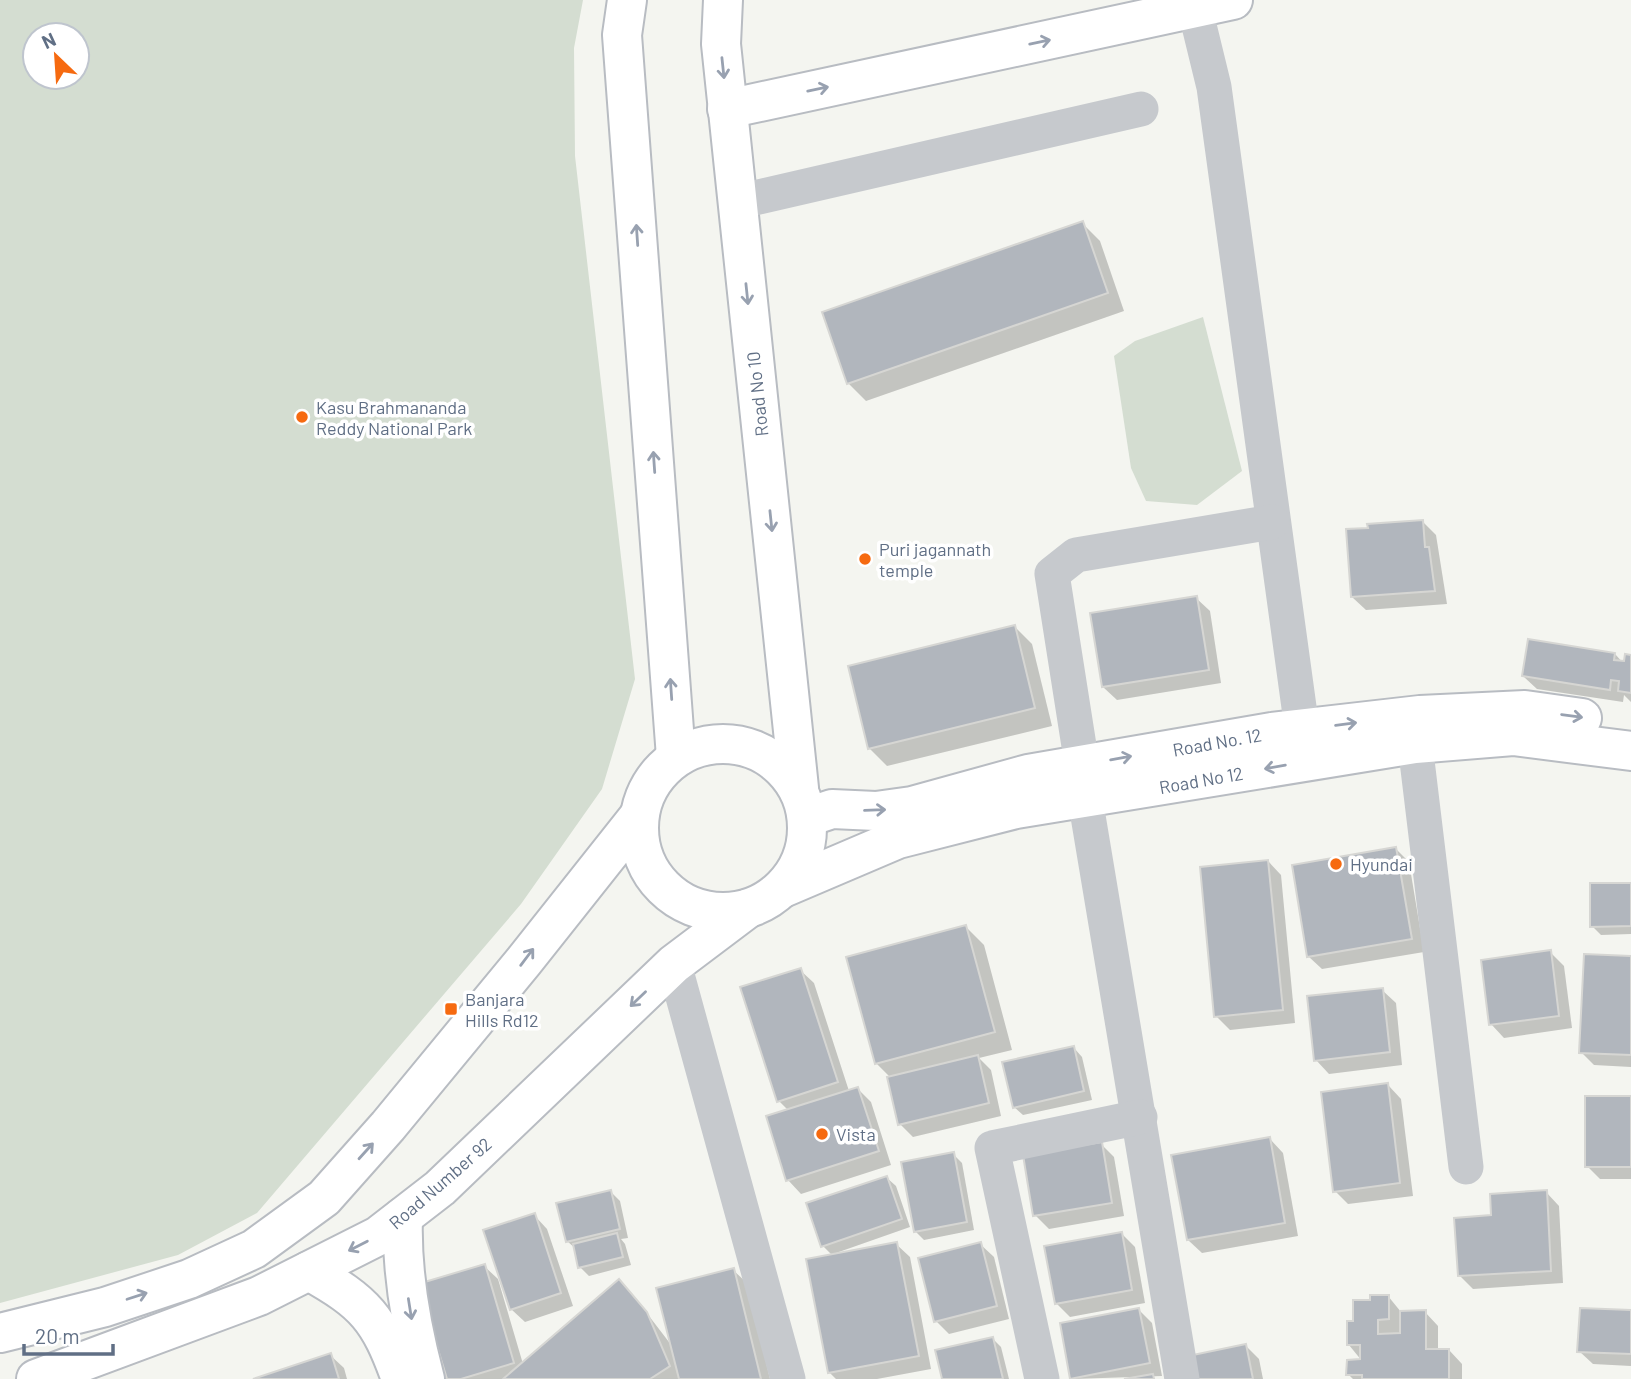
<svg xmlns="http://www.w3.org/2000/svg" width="1631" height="1379" viewBox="0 0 1631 1379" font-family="Barlow,sans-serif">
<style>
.green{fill:#d4ddd1;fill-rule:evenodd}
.shadow{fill:#0003}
.building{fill:#b1b6bd;stroke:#d6d6d3;stroke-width:2}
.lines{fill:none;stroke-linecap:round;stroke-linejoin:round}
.secondary-casing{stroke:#b8bcc2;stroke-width:42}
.street{stroke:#c6c9cd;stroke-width:35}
.secondary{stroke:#fff;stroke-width:38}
.oneway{stroke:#98a1b0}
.poi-dot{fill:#f66a10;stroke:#fff;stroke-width:2.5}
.labels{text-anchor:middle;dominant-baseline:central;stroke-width:7;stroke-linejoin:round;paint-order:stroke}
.street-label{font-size:18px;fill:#606f85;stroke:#fff}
.poi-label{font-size:18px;fill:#606f85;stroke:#fff;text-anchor:start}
</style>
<rect width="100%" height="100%" fill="#f4f5f0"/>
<g class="green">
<path d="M0,0H583L574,48L575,156L635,679L602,789L521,904L257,1213L178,1255L0,1303ZM35,35H77V77H35Z"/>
<polygon points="1203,317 1242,471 1197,505 1146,501 1131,468 1114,356 1135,341"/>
</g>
<g class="shadow">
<polygon points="1082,223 1100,241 1124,311 866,401 848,383"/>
<polygon points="1423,522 1436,535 1447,604 1366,610 1352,597"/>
<polygon points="1196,598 1210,611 1221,683 1117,700 1103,687"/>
<polygon points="1015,627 1032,644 1052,726 887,766 869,748"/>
<polygon points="1615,654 1625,665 1631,656 1631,702 1624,695 1623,702 1537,689 1523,676"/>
<polygon points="1396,849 1409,862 1424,952 1322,969 1308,956"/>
<polygon points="1268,861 1281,875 1295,1023 1230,1030 1216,1016"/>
<polygon points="1631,884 1631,934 1601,935 1592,926"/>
<polygon points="966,927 984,945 1012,1050 979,1058 991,1070 1001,1116 913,1137 900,1124 889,1076 876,1063"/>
<polygon points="1550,952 1564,966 1572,1028 1504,1038 1491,1024"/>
<polygon points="1631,958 1631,1067 1594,1065 1581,1052"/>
<polygon points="800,970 814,983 849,1091 858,1089 871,1102 891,1165 801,1194 788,1180 789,1111 779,1101"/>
<polygon points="1382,990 1396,1003 1402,1065 1329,1074 1316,1060"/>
<polygon points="1074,1048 1082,1057 1092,1100 1023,1115 1014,1107"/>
<polygon points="1388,1085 1401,1099 1413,1196 1348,1204 1335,1191"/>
<polygon points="1631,1097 1631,1179 1600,1179 1587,1166"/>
<polygon points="1270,1139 1283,1153 1298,1236 1202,1253 1188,1240"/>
<polygon points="1101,1144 1114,1157 1124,1216 1049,1229 1035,1215"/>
<polygon points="953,1154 962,1163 974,1230 924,1240 915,1231"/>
<polygon points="887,1178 896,1186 910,1227 836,1253 896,1244 910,1257 931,1369 877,1379 836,1379 829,1372 833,1256 823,1246"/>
<polygon points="611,1192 620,1201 628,1238 621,1239 625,1244 631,1265 589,1276 580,1267 576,1249 567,1241"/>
<polygon points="1546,1192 1559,1206 1563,1283 1473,1289 1460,1276 1493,1217"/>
<polygon points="534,1215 547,1229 573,1306 525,1322 511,1309"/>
<polygon points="1122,1234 1135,1247 1145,1303 1070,1317 1056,1303"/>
<polygon points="980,1244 994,1257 1009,1319 949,1334 936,1321"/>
<polygon points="484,1266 498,1279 523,1364 636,1299 672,1346 733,1270 747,1283 770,1379 449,1379"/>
<polygon points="1388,1296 1401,1312 1425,1312 1438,1326 1438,1351 1449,1350 1462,1364 1462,1379 1353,1379 1348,1374 1362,1361 1349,1345 1355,1323 1372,1302"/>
<polygon points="1139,1310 1152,1323 1162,1376 1073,1379"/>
<polygon points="1631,1312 1631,1366 1593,1364 1579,1351"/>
<polygon points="993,1339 1001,1347 1009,1379 944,1379"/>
<polygon points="1246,1346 1259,1359 1263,1379 1194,1379"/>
<polygon points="330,1355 344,1368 347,1379 258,1379"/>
</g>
<g class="building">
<polygon points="1083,221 1108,293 847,384 822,312"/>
<polygon points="1423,520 1425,547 1429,547 1435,591 1351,597 1346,529 1368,528 1367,524"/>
<polygon points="1197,596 1209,670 1102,687 1090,613"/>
<polygon points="1015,625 1035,708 868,749 848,666"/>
<polygon points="1528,639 1615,653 1614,660 1624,661 1625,654 1631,655 1631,693 1618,691 1619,681 1611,680 1610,690 1522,676"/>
<polygon points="1396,847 1412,939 1307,957 1292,865"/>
<polygon points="1268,860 1283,1010 1214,1017 1200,867"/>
<polygon points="1590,883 1631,883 1631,926 1590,927"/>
<polygon points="966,925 995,1032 875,1064 846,957"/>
<polygon points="1551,950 1559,1016 1489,1025 1481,960"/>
<polygon points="1584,954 1631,956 1631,1055 1579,1053"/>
<polygon points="801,968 838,1082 777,1102 740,987"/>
<polygon points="1383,988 1390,1052 1314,1061 1307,996"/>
<polygon points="1074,1046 1084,1091 1013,1108 1002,1062"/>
<polygon points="978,1055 989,1103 898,1125 887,1077"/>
<polygon points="1388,1083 1400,1183 1333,1192 1321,1092"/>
<polygon points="858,1087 879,1151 786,1181 766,1116"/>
<rect x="1585" y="1096" width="46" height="71"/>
<polygon points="1270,1137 1285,1223 1187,1240 1171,1155"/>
<polygon points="1102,1142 1112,1203 1033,1216 1023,1155"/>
<polygon points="954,1152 967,1222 914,1232 901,1162"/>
<polygon points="887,1176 902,1219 821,1247 806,1203"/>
<polygon points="611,1190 620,1229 566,1242 556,1203"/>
<polygon points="1547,1190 1551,1271 1458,1276 1454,1218 1491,1215 1490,1194"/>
<polygon points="535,1213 561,1293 510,1310 483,1230"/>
<polygon points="1122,1232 1132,1290 1055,1304 1044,1246"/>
<polygon points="617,1233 623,1257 578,1268 573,1244"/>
<polygon points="897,1242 919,1356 828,1373 806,1259"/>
<polygon points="981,1242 997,1306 934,1322 918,1258"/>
<polygon points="485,1264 514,1363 461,1379 447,1379 418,1284"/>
<polygon points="734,1268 761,1379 679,1379 656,1288"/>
<polygon points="619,1279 647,1312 670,1366 650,1379 503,1379"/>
<polygon points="1370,1295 1389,1295 1389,1319 1378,1320 1378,1334 1400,1333 1400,1311 1426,1310 1426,1349 1449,1349 1449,1379 1362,1379 1362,1375 1346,1375 1347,1360 1360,1359 1360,1345 1347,1345 1347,1321 1353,1321 1353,1300 1370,1300"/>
<polygon points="1139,1308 1150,1363 1070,1379 1060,1323"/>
<polygon points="1580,1308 1631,1310 1631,1354 1577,1352"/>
<polygon points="993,1337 1003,1379 942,1379 935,1350"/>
<polygon points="1246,1344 1253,1379 1192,1379 1188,1356"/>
<polygon points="331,1353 339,1379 253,1379"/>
<polygon points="1153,1374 1154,1379 1124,1379"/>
</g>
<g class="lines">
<g class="secondary-casing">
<g id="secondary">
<polyline points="627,0 622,35 676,757"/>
<polyline points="723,0 721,44 799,788"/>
<polyline points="727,109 1233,0"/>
<circle cx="723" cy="828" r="84"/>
<polyline points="808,817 832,809 876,811 912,806 1028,774 1272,732 1420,715 1525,710 1582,718"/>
<polyline points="783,888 898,839 1016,809 1415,744 1513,736 1631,751"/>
<path d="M403,1217C401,1271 411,1326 425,1379"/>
<path d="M309,1271C366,1303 379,1318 401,1379"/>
<polyline points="0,1333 105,1307 189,1279 254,1249 324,1198 388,1126 524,961 639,816"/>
<polyline points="36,1379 259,1296 378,1236 440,1188 674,964 747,909"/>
</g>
</g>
<g class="street">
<polyline points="1195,9 1214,87 1302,729"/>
<polyline points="737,202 1141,109"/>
<polyline points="1415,744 1466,1167"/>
<polyline points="1082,765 1052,574 1076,555 1272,522"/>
<polyline points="1085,798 1182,1379"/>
<polyline points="674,964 788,1379"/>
<polyline points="1042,1379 992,1148 1140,1117"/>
</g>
<use href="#secondary" class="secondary"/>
</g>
<defs><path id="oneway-shaft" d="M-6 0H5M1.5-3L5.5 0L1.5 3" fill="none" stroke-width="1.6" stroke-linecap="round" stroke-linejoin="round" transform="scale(1.75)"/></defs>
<g class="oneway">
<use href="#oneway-shaft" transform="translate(1040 42) rotate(-12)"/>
<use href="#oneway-shaft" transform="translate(723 68) rotate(84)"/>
<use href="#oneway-shaft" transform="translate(818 89) rotate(-12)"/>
<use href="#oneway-shaft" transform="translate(637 235) rotate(-94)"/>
<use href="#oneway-shaft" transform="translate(747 294) rotate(84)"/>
<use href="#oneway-shaft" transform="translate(654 462) rotate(-94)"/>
<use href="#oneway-shaft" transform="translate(771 521) rotate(84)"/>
<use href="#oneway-shaft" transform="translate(671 689) rotate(-94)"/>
<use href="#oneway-shaft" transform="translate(1572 716) rotate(8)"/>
<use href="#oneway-shaft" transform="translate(1346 724) rotate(-7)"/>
<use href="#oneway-shaft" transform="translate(1121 758) rotate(-10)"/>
<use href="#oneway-shaft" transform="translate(1275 767) rotate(170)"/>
<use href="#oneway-shaft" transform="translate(875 810) rotate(-2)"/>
<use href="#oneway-shaft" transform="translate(527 957) rotate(-53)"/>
<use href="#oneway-shaft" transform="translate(638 999) rotate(136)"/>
<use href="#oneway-shaft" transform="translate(366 1151) rotate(-48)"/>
<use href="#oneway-shaft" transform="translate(358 1246) rotate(153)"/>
<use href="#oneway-shaft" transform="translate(137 1296) rotate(-18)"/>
<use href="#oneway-shaft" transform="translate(410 1309) rotate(81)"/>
</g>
<g class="poi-dot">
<circle cx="302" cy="417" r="7"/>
<circle cx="865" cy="559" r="7"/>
<circle cx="1336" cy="864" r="7"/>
<rect x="444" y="1002" width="14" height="14" rx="3.5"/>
<circle cx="822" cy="1134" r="7"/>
</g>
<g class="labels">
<g class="street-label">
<text transform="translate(757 394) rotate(-96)">Road No 10</text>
<text transform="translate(1217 742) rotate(-10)">Road No. 12</text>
<text transform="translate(1201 780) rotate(-10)">Road No 12</text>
<text transform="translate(440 1183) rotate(-41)">Road Number 92</text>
</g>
<g class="poi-label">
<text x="316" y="407">Kasu Brahmananda<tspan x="316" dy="21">Reddy National Park</tspan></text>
<text x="879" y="549">Puri jagannath<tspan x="879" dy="21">temple</tspan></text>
<text x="1350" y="864">Hyundai</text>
<text x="465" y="999">Banjara<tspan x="465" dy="21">Hills Rd12</tspan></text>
<text x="836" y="1134">Vista</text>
</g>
</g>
<g transform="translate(56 56) rotate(335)"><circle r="33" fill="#ffffff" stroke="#bfc5ce" stroke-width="2"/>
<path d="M0-5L12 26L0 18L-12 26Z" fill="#f66a10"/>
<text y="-10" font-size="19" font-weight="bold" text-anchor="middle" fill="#606f85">N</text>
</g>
<path d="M24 1344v10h89v-10" fill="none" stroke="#606f85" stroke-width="3.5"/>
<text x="35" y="1344" font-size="21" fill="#606f85" stroke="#ffffff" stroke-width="5" paint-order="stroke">20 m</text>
</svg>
